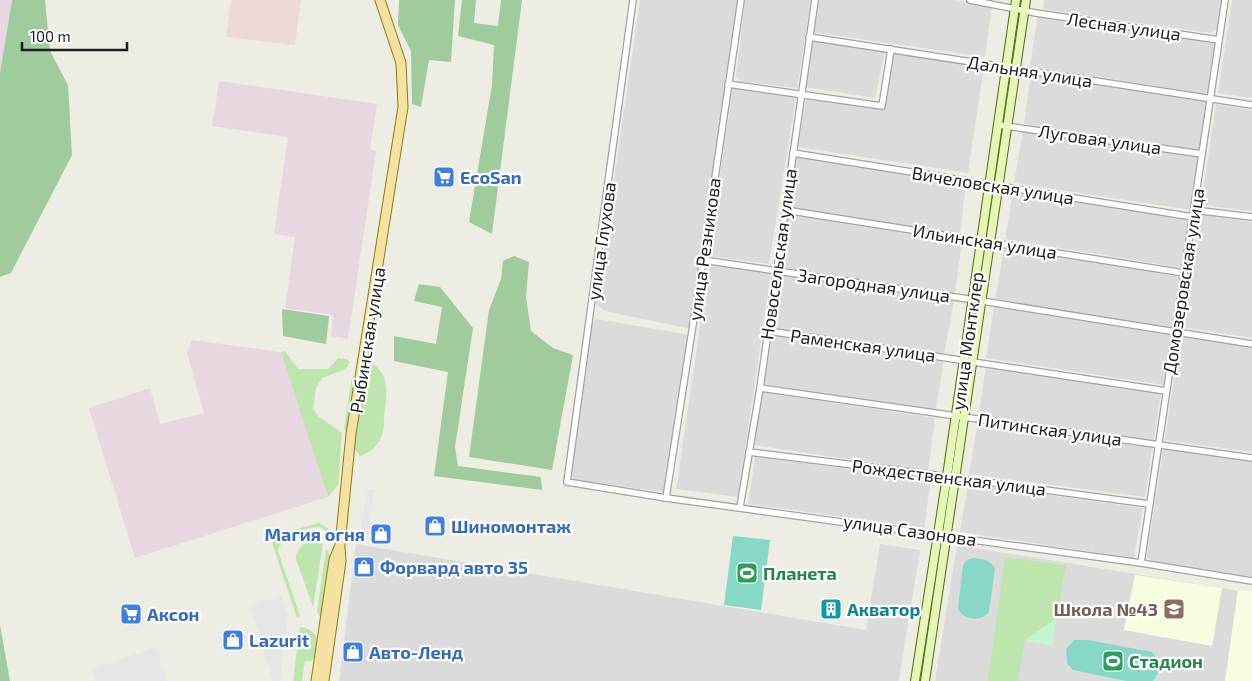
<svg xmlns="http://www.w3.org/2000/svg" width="1252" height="681" viewBox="0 0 1252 681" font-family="'Exo 2',sans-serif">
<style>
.residential{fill:#dcdbdb}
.commercial{fill:#eedad4}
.industrial{fill:#e7d7e1}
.education{fill:#f7fddf}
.grass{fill:#bee5ad}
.forest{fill:#a0cb9c}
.park{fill:#c4f5d1}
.pitch{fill:#87d8c8}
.parking{fill:#e6e6e6}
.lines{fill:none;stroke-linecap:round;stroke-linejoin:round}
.street-casing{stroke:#a2a2a2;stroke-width:8}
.secondary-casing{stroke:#506d0c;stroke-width:10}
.primary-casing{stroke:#8d7b0a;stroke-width:11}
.street{stroke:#fff;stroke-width:5.5}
.secondary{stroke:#e7f5bb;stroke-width:8}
.primary{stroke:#f5e1a2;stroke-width:9}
.labels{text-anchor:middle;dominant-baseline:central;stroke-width:4.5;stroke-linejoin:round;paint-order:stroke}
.street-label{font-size:18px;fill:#1e1e1e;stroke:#fff}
.shop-label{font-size:18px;font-weight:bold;fill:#366cbe;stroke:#fff;text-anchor:start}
.leisure-label{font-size:18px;font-weight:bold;fill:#27864d;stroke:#fff;text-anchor:start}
.culture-label{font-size:18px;font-weight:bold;fill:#0d838f;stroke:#fff;text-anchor:start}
.education-label{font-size:18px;font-weight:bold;fill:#785e54;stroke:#fff;text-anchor:end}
</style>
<rect width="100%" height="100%" fill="#eeede4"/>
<g class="residential">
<polygon points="640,0 740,0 691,327 686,328 605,311 596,304"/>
<polygon points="745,0 811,0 797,88 741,81 736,76"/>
<polygon points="817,0 955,0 992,6 985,57 812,32"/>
<polygon points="1044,0 1223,0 1219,26 1215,31 1210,33 1043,9"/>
<polygon points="1232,0 1252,0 1252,98 1218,93"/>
<polygon points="1038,13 1217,40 1211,87 1208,92 1204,94 1030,66"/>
<polygon points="812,40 885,52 875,98 805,87"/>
<polygon points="893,53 984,66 968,173 798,147 806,98 883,107"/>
<polygon points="1031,72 1209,101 1201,150 1024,124"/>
<polygon points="733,87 796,97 769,264 708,256"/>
<polygon points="1216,104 1252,110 1252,211 1201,205"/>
<polygon points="1023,131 1201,155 1191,210 1014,183"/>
<polygon points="797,157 966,183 960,234 788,207"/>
<polygon points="1013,191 1190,219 1183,268 1005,239"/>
<polygon points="786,214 962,242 955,294 779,267"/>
<polygon points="1200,214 1252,222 1252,338 1181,327"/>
<polygon points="1004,248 1181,277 1172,327 995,299"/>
<polygon points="709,264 771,273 738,497 676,489"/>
<polygon points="783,274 954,301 944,355 774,329"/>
<polygon points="994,307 1171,335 1163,385 986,358"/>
<polygon points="597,319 685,334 688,338 689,345 664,492 575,480 571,475 592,323"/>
<polygon points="769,333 944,359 936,410 761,384"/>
<polygon points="1180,336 1252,348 1252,452 1165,440"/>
<polygon points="986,366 1161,390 1154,441 978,419"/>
<polygon points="762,392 935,418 928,471 754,445"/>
<polygon points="977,426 1152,448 1145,497 969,474"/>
<polygon points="1165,448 1252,460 1252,577 1154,562 1148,558 1147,555 1163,449"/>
<polygon points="755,457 931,479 924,528 748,504"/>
<polygon points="968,484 1143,508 1134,558 960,532"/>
<polygon points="356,544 866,630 880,544 920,550 899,681 339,681"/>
<polygon points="957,545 1252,593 1252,681 935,681"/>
</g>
<polygon class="commercial" points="231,0 301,0 295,45 226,37"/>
<g class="industrial">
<polygon points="0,0 12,0 1,75 0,74"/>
<polygon points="219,81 377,104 370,149 376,151 348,339 331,336 333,315 285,308 295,237 274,234 288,137 212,126"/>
<polygon points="192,340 281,352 328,497 135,558 89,408 150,388 160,424 204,413 187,353"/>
</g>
<g class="education">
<polygon points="1135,575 1222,588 1212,646 1124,630"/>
<polygon points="1238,590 1252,592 1252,681 1225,681"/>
</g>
<g class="grass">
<polygon points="285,351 298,369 328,369 338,358 346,359 350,362 346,369 322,378 316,388 313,409 318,416 342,433 338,485 328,497 281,352"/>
<path d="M371,363C391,374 387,397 384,416C384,422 384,430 382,435C379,445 369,453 360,456L355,449L354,436L364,368L367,364Z"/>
<polygon points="358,375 349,431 344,429 352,377"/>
<polygon points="319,523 329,529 328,532 320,527 309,528 288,535 282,541 278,551 300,616 297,618 272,543 279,534"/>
<polygon points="313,542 323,544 313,607 296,559 296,554 303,544"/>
<polygon points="326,549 331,557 321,619 317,612"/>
<polygon points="1005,557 1066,565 1057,618 1025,640 1018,681 988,681"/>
<path d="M300,627C320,629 322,647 312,661H305L302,681H293Z"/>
</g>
<g class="forest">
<polygon points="12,0 45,0 50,51 68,85 72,155 11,273 0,277 0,74"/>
<polygon points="399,0 455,0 451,62 429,60 421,107 412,104 411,51 398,25"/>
<polygon points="462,0 476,0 474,23 498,26 501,0 522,0 492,234 469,222 492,85 494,45 458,36"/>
<polygon points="514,256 529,262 526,297 531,331 553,348 573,355 552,470 469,457 489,310 501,279 503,261"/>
<polygon points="419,284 440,287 473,328 455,447 458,466 541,477 542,490 434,476 448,372 394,361 394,336 436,344 442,307 414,301"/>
<polygon points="282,309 329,316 326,344 283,336"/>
<polygon points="0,625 10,681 0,681"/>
</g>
<polygon class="park" points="1057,618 1052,646 1025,640"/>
<g class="pitch">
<polygon points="733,536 770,540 761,610 724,605"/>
<path d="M973,558C982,559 991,559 995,569L989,612C982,622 962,621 958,608L963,565L967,560Z"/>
<polygon points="1074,640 1088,640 1152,652 1158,660 1161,669 1153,681 1126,681 1073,670 1067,663 1066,649"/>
</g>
<g class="parking">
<polygon points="366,489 374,489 367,540 360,539"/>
<polygon points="281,596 288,616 280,681 273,681 250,605"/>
<polygon points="156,647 166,681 95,681 91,670"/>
</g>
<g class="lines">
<g class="street-casing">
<g id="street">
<polyline points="633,0 567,482 666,498 1141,563 1252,581"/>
<polyline points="970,0 1036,13 1219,40"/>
<polyline points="809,37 1252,105"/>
<polyline points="728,84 882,106 891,49"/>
<polyline points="999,125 1202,154"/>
<polyline points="793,153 1193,217"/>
<polyline points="785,210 1184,273"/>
<polyline points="1194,210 1252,217"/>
<polyline points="703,260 982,301 1252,344"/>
<polyline points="768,331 1166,391"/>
<polyline points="760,388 1252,458"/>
<polyline points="749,452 935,475 1149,504"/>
<polyline points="666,498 703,260 741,0"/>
<polyline points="740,507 760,388 815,0"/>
<polyline points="1141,563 1225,0"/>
</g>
</g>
<g class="secondary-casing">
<g id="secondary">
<polyline points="915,681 947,476 1016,0"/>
<polyline points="925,681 1026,0"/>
</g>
</g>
<g class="primary-casing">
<g id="primary">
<polyline points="316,681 334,560 340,545 351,434 403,107 401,63 380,0"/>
<polyline points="324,681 341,561 340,548"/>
</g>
</g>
<use href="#street" class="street"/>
<use href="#secondary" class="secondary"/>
<use href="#primary" class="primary"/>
</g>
<defs>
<g id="supermarket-square" transform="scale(1.125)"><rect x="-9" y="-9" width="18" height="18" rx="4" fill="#3f7fe0" stroke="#fff"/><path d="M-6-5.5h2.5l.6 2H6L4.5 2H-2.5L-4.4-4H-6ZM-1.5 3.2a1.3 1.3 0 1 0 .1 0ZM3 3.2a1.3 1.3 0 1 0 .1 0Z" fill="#fff"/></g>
<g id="shop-square" transform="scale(1.125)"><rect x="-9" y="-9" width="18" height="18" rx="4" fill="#3f7fe0" stroke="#fff"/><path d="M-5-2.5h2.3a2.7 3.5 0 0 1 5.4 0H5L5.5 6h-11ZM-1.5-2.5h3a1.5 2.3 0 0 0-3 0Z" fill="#fff"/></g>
<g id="stadium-square" transform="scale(1.125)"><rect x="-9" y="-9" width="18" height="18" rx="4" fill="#2e9e5b" stroke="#fff"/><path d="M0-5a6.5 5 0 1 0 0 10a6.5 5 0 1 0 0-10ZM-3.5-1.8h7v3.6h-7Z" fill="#fff"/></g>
<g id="building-square" transform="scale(1.125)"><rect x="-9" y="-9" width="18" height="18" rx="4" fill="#0f9aa8" stroke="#fff"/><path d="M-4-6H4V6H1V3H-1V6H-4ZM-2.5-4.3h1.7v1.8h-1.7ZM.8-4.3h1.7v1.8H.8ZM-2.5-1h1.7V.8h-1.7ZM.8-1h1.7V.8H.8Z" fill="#fff"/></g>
<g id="school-square" transform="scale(1.125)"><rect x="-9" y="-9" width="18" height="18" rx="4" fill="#8d6e63" stroke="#fff"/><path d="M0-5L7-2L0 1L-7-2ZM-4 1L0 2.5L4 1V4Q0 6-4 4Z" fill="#fff"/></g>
</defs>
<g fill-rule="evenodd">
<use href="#supermarket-square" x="444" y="177"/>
<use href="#shop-square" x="435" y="526"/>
<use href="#shop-square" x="381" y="534"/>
<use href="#shop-square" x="364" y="567"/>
<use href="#stadium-square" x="747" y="573"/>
<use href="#building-square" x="831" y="609"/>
<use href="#school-square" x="1174" y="609"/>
<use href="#supermarket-square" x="131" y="614"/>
<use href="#shop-square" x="233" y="640"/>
<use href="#shop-square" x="353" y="652"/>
<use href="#stadium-square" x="1113" y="661"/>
</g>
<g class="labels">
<g class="street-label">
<text transform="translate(1124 26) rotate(8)">Лесная улица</text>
<text transform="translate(1030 71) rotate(9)">Дальняя улица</text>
<text transform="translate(1100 139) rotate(8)">Луговая улица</text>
<text transform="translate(993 185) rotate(9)">Вичеловская улица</text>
<text transform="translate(601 241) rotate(-82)">улица Глухова</text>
<text transform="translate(985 241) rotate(9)">Ильинская улица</text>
<text transform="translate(704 249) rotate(-82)">улица Резникова</text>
<text transform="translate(778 254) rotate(-82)">Новосельская улица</text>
<text transform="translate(1183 281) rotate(-81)">Домозеровская улица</text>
<text transform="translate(874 285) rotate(8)">Загородная улица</text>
<text transform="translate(367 340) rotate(-81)">Рыбинская улица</text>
<text transform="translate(967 341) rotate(-82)">улица Монтклер</text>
<text transform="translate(863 345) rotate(8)">Раменская улица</text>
<text transform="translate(1050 429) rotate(8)">Питинская улица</text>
<text transform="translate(949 477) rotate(7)">Рождественская улица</text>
<text transform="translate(910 530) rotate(8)">улица Сазонова</text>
</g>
<g class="shop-label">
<text x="460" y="177">EcoSan</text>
<text x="451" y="526">Шиномонтаж</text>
<text x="365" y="534" text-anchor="end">Магия огня</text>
<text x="380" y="567">Форвард авто 35</text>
<text x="147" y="614">Аксон</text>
<text x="249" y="640">Lazurit</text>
<text x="369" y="652">Авто-Ленд</text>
</g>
<g class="leisure-label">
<text x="763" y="573">Планета</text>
<text x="1129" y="661">Стадион</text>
</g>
<g class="culture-label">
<text x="847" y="609">Акватор</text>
</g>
<g class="education-label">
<text x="1158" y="609">Школа №43</text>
</g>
</g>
<path d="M22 42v8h105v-8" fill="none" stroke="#1e1e1e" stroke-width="2.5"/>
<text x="30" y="42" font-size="15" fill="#1e1e1e" stroke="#ffffff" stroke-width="4" paint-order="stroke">100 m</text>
</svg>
